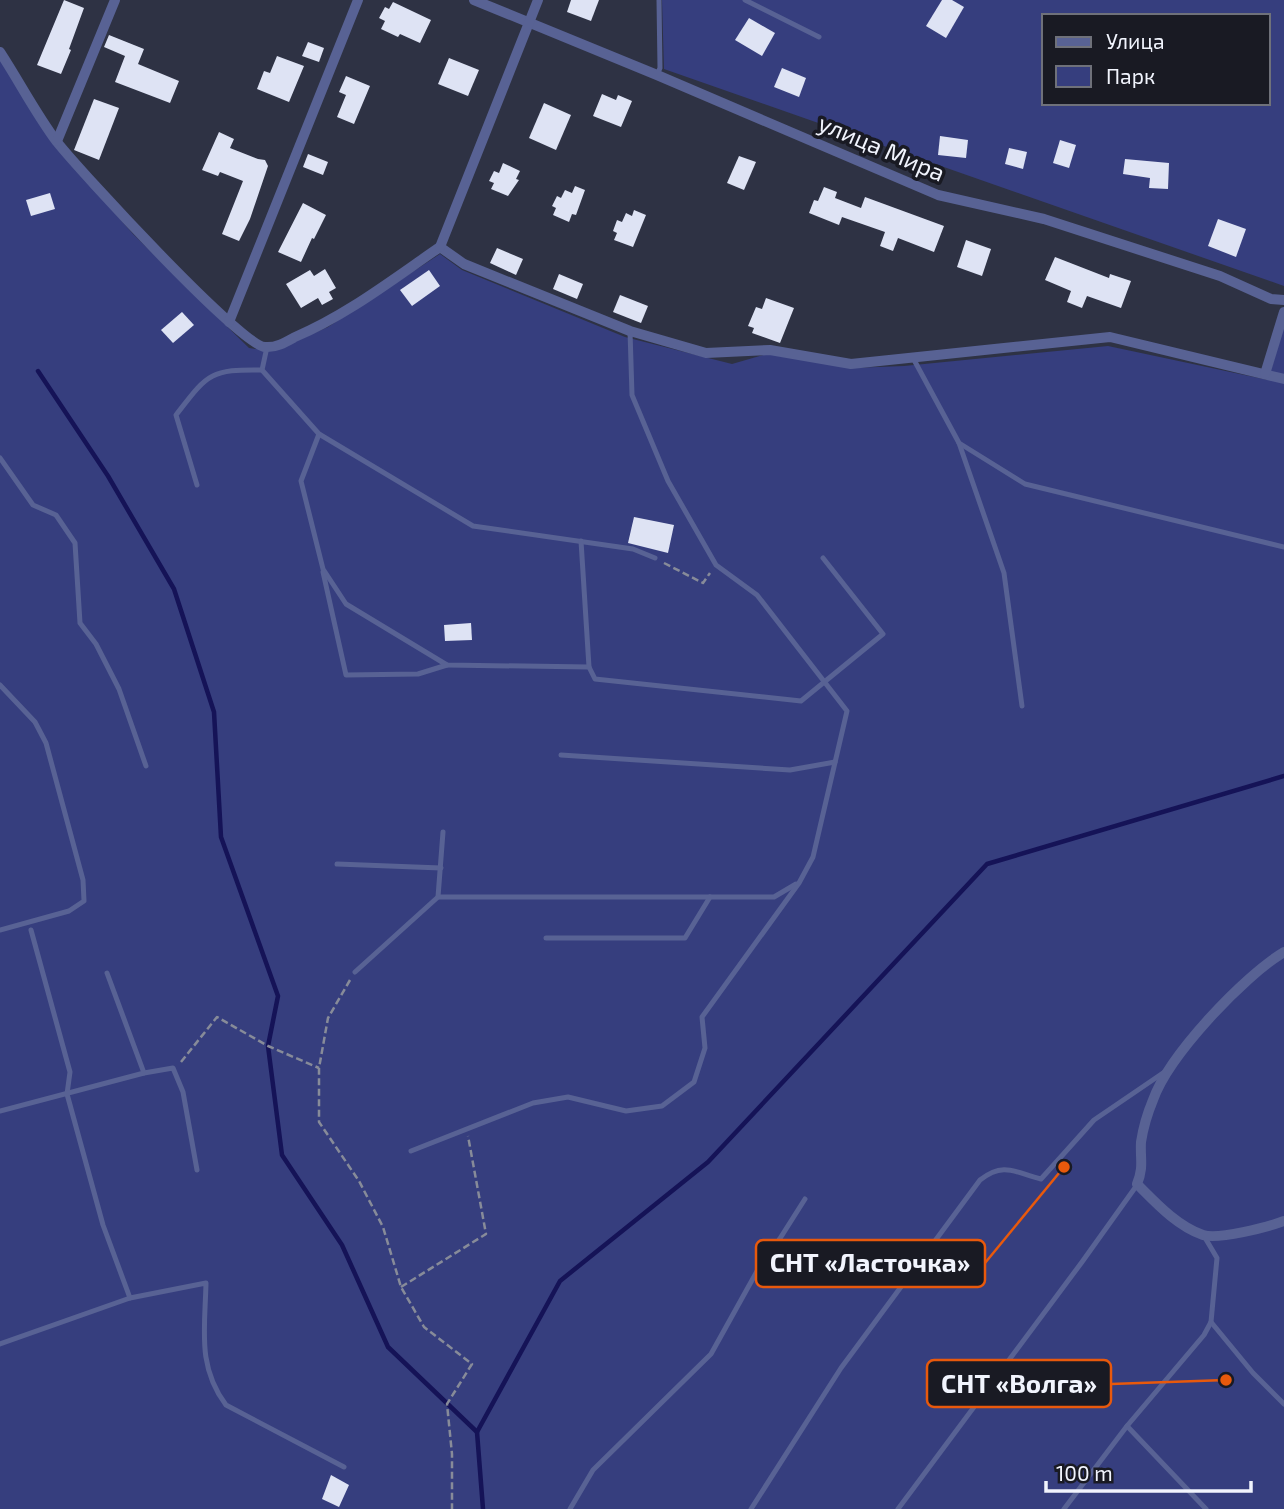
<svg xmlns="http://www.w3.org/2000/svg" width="1284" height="1509" viewBox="0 0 1284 1509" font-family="'Exo 2',sans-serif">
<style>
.green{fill:#363e7e;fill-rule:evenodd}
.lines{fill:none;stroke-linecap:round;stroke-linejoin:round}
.stream{stroke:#151357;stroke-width:4.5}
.building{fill:#dee3f4}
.path{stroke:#878b99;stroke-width:2.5;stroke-dasharray:7 3.5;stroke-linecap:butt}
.service{stroke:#586294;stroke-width:5}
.minor{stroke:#586294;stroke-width:10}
.labels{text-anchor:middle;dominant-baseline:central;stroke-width:7;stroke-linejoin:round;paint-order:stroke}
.street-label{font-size:24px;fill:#f1f4fd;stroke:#191a23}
.leader{fill:none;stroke:#e8590c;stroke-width:2.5}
.callout-dot{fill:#e8590c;stroke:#191a23;stroke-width:2.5}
.callout{fill:#191a23;stroke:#e8590c;stroke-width:2.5}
.callout-label{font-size:26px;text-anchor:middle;font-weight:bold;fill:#f1f4fd}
</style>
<rect width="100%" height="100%" fill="#2e3244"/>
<g class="green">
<path d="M662,0H1284V286L664,69ZM1044,16H1268V103H1044Z"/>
<polygon points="0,59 53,143 133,234 249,348 273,351 328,327 440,254 462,270 625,337 732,364 767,354 852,368 904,366 1108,346 1268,380 1284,326 1284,1509 0,1509"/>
</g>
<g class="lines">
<g class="stream">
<polyline points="38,371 108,476 174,589 214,712 221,837 278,996 268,1046 282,1155 342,1245 388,1347 477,1432"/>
<polyline points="483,1509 477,1432 560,1281 708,1162 987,864 1284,776"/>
</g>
</g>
<g class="building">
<polygon points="64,0 84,8 69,49 71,50 61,74 37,65"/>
<polygon points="571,0 599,0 591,21 567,12"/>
<polygon points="942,0 952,0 964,7 946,38 926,26"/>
<polygon points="393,2 431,20 420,43 400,34 398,37 381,29 385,21 379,18 385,7 389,9"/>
<polygon points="749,18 775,33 762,56 735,40"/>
<polygon points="109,35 144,49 138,64 179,81 170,103 115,82 125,56 104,47"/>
<polygon points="308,42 324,48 319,62 302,56"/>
<polygon points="277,56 304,66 289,102 257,89 264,71 270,73"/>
<polygon points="449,58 479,70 468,96 438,84"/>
<polygon points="782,68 806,78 799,97 774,87"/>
<polygon points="346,76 370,86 354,124 337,117 346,95 339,92"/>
<polygon points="602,94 616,100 618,95 632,101 621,127 593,116"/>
<polygon points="94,99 119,108 99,160 74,150"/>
<polygon points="544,103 571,115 556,150 529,138"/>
<polygon points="219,132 234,139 230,148 258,159 265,160 268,166 250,219 239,241 222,234 243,181 220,172 218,176 202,170"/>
<polygon points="940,136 968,140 966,158 938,155"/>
<polygon points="1060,140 1076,145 1069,168 1053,163"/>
<polygon points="1009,148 1027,152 1023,169 1005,164"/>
<polygon points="308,154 328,162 323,175 303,167"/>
<polygon points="739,156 756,162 744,190 727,183"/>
<polygon points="1125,159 1169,163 1168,189 1149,188 1150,178 1123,174"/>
<polygon points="503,163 520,171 516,179 519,180 508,196 491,189 494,183 489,181 494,171 499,173"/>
<polygon points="575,186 585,190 576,215 572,214 569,222 553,215 556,208 552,206 557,196 561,198 565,190 572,193"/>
<polygon points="824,187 837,192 835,198 861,208 865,197 944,226 934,252 898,238 893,251 880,246 885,232 842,217 839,225 809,213 814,200 818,201"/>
<polygon points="50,193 55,209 31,216 26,200"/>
<polygon points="303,203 326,215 314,239 312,238 301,262 278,252"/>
<polygon points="634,210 646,215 633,247 614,240 617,233 613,231 617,220 622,222 626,213 632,216"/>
<polygon points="1218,219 1246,229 1236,257 1208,246"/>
<polygon points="966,240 991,249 982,276 957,267"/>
<polygon points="497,248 523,259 516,275 490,263"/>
<polygon points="1055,257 1109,278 1110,274 1131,281 1121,308 1087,296 1082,308 1067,302 1071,291 1045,280"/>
<polygon points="325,269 336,288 329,292 333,299 322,305 318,298 301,308 286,284 310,270 314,276"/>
<polygon points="429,270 440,286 412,306 400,290"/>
<polygon points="559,274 583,284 577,299 553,289"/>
<polygon points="620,295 648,306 641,323 613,312"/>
<polygon points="766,298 794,308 780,343 752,333 754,328 748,326 756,307 762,309"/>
<polygon points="182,312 194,325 173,343 161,330"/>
<polygon points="634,517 674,525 668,553 628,543"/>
<polygon points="471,623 472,640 445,641 444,625"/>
<polygon points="331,1475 349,1485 339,1507 322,1499"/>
</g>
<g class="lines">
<g class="path">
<polyline points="664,563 703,583 710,573"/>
<polyline points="350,980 328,1018 319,1068 319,1122 359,1181 383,1227 401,1287 424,1327 472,1364 447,1404 452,1454 452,1509"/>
<polyline points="181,1062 217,1017 268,1046 319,1068"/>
<polyline points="401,1287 486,1234 468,1136"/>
</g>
<g class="service">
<polyline points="745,0 819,37"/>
<polyline points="657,75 660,68 659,0"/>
<polyline points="267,347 262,370 319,434 473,526 633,549 655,558"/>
<polyline points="913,358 959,443 1025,484 1284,547"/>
<polyline points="319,434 301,481 323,569 346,604 447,665 589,667 595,679 801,701 883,634 823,558"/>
<polyline points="959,443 1004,573 1022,706"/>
<polyline points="0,458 33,505 56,515 75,543 80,623 96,644 119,689 146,766"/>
<path d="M197,485L176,415C207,375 209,369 262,370"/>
<polyline points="581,541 589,667"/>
<polyline points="323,572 346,675 418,674 447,665"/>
<polyline points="0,685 35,722 46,743 83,880 84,901 69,911 0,930"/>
<polyline points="561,755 790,770 835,762"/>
<polyline points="337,864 441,868"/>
<polyline points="438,897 443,832"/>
<polyline points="31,930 70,1072 67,1094 103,1225 130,1298"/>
<polyline points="546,938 685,938 710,897"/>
<polyline points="355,972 438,897 774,897 796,884"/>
<polyline points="107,973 144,1073"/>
<polyline points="0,1111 144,1073 173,1068 183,1092 197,1170"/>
<polyline points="411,1151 533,1103 568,1097 626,1111 662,1106 694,1082 705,1048 702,1017 799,883 813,857 847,711 757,595 716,565 668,481 632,395 630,331"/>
<polyline points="782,1262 779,1240 805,1199"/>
<polyline points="761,1264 779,1240"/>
<polyline points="1211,1322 1253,1373 1284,1404"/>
<path d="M0,1344L130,1298L206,1283C205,1329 197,1366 226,1405L344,1467"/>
<polyline points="1127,1426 1206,1509"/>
<polyline points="570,1509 593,1470 711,1354 761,1264 839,1254 920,1261"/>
<path d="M751,1509L841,1368L980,1180C1004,1161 1016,1173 1041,1179L1094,1120L1163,1073"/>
<polyline points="898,1509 1082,1262 1137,1185"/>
<polyline points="1064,1509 1127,1426 1204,1335 1211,1322 1217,1258 1204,1236"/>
</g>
<g class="minor">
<polyline points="474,0 657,75 938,195 1044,219 1220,276 1271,299 1284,300"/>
<path d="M0,52C19,81 36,114 57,142C80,171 241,346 265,347C276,348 286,342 295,337C347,315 393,279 440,247L464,264L630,331L706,353L770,350L851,364L1110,337L1284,379"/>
<polyline points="57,141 115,0"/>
<polyline points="440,247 538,0"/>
<polyline points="229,322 358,0"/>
<polyline points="1265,374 1284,312"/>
<path d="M1284,952C1244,976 1169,1055 1153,1100C1148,1112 1143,1129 1141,1142C1140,1159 1144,1167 1137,1184C1156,1203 1177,1226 1203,1235C1218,1240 1268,1227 1284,1221"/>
</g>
</g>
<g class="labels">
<g class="street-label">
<text transform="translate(882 147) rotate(23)">улица Мира</text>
</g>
</g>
<path class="leader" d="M1064 1167L985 1263M1226 1380L1111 1384"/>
<g class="callout-dot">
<circle cx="1064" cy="1167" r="7"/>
<circle cx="1226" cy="1380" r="7"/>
</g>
<g class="callout">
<rect x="756" y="1240" width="229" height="47" rx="7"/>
<rect x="927" y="1360" width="184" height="47" rx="7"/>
</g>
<g class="callout-label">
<text x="870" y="1272">СНТ «Ласточка»</text>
<text x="1019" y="1393">СНТ «Волга»</text>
</g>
<rect x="1042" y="14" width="228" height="91" fill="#191a23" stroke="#6f717a" stroke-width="2"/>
<rect x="1056" y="37" width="35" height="10" fill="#586294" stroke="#6f717a" stroke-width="2"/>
<text x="1106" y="49" font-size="21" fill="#f1f4fd">Улица</text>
<rect x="1056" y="66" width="35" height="21" fill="#363e7e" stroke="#6f717a" stroke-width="2"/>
<text x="1106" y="84" font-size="21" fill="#f1f4fd">Парк</text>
<path d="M1046 1481v10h205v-10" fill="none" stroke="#f1f4fd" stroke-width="3.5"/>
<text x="1056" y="1481" font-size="21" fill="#f1f4fd" stroke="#191a23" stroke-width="5" paint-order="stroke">100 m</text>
</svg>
